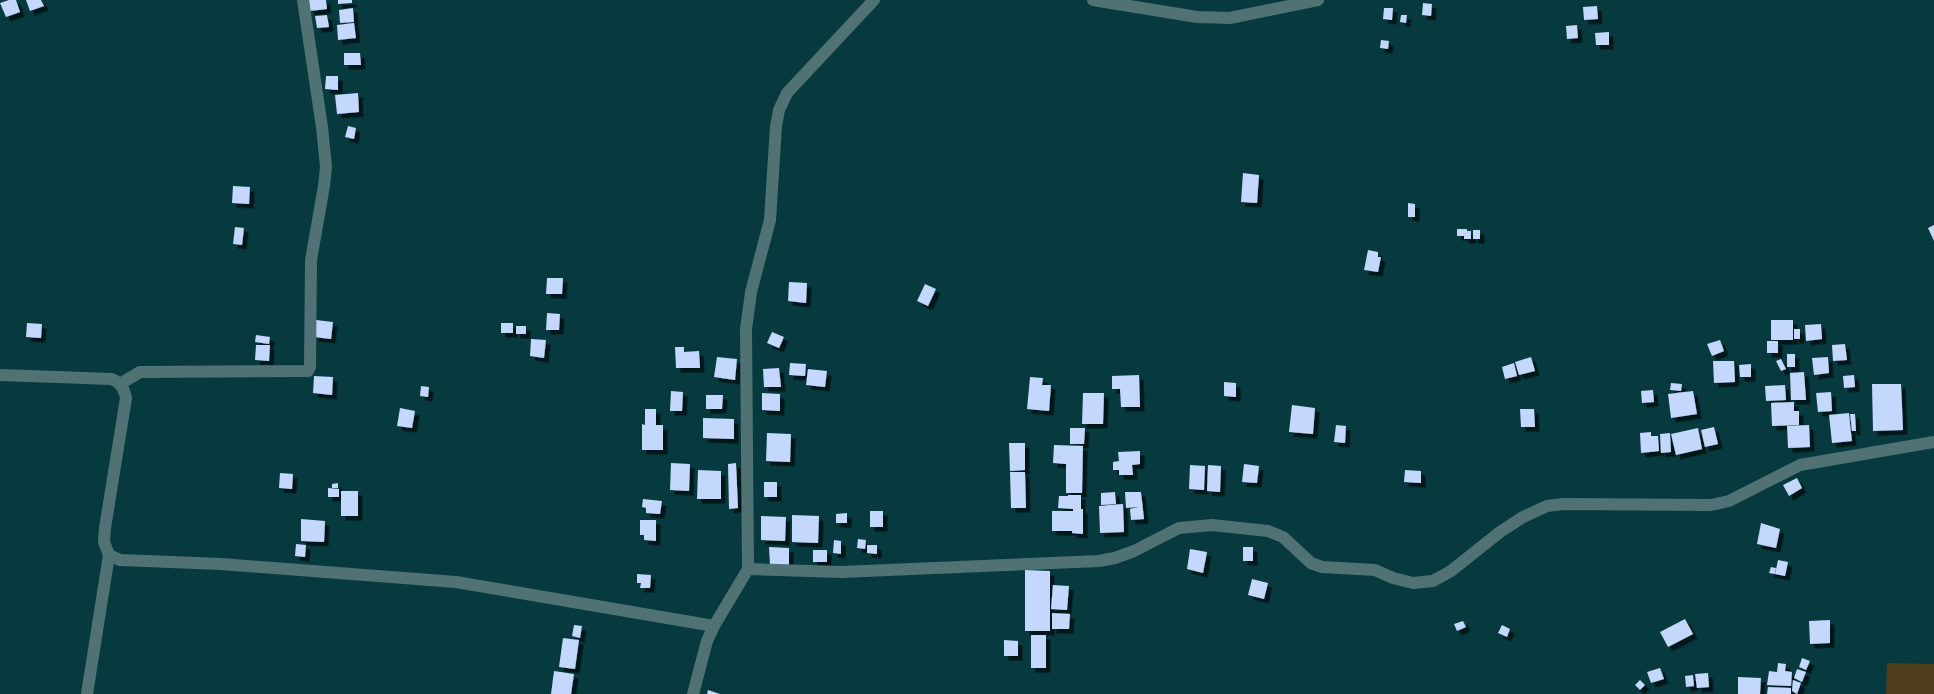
<svg xmlns="http://www.w3.org/2000/svg" width="1934" height="694" viewBox="0 0 1934 694" font-family="'Source Sans 3',sans-serif">
<style>
.green{fill:#4f3e1b}
.building{fill:#c4d7fc;filter:url(#shadow)}
.lines{fill:none;stroke-linecap:round;stroke-linejoin:round}
.minor{stroke:#507275;stroke-width:12}
</style>
<defs>
<filter id="shadow"><feDropShadow dx="4.5" dy="4.5" stdDeviation="0" flood-color="#0009"/></filter>
</defs>
<rect width="100%" height="100%" fill="#063a3e"/>
<polygon class="green" points="1887,663 1934,664 1934,694 1886,694"/>
<g class="building">
<polygon points="9,0 16,0 20,12 6,17 0,3"/>
<polygon points="26,0 41,0 44,6 30,11"/>
<polygon points="309,0 326,0 327,9 310,11"/>
<polygon points="338,0 352,0 352,3 338,4"/>
<polygon points="1423,3 1432,4 1431,16 1422,15"/>
<polygon points="1597,6 1598,19 1584,20 1583,7"/>
<polygon points="353,8 354,22 340,23 339,10"/>
<polygon points="1384,8 1393,8 1392,20 1383,19"/>
<polygon points="327,15 329,27 317,28 315,16"/>
<polygon points="1401,15 1407,15 1406,23 1400,22"/>
<polygon points="354,23 356,38 338,40 337,25"/>
<polygon points="1577,25 1578,38 1567,39 1566,26"/>
<polygon points="1609,32 1609,45 1596,45 1595,33"/>
<polygon points="1381,40 1389,41 1388,49 1380,48"/>
<polygon points="344,53 360,53 361,65 344,65"/>
<polygon points="326,76 338,76 338,90 325,89"/>
<polygon points="358,93 359,112 337,114 335,95"/>
<polygon points="348,126 356,128 354,139 345,137"/>
<polygon points="1243,173 1259,175 1257,203 1241,202"/>
<polygon points="233,186 250,187 249,204 232,203"/>
<polygon points="1408,203 1415,204 1415,217 1408,217"/>
<polygon points="1934,225 1934,241 1928,228"/>
<polygon points="235,227 244,228 242,245 233,244"/>
<polygon points="1457,229 1467,229 1467,231 1471,231 1471,239 1464,239 1464,236 1457,236"/>
<rect x="1473" y="230" width="7" height="9"/>
<polygon points="1368,250 1378,252 1378,257 1381,257 1378,272 1364,270"/>
<polygon points="547,278 563,278 562,294 546,294"/>
<polygon points="789,282 807,283 806,303 788,301"/>
<polygon points="925,284 936,289 928,306 917,301"/>
<polygon points="547,313 560,314 559,330 546,330"/>
<polygon points="316,320 333,322 331,339 314,337"/>
<rect x="1771" y="320" width="22" height="20"/>
<polygon points="27,323 42,324 41,338 26,337"/>
<rect x="501" y="323" width="12" height="10"/>
<polygon points="1821,324 1822,339 1806,341 1805,325"/>
<rect x="516" y="326" width="10" height="8"/>
<rect x="1794" y="329" width="6" height="10"/>
<polygon points="772,332 784,337 779,348 767,343"/>
<polygon points="256,335 270,337 269,344 255,342"/>
<polygon points="531,339 546,340 544,358 530,356"/>
<polygon points="1720,340 1724,351 1712,356 1707,344"/>
<rect x="1767" y="341" width="11" height="12"/>
<polygon points="1845,344 1847,360 1833,361 1832,345"/>
<polygon points="256,345 270,345 269,361 255,360"/>
<polygon points="675,347 684,347 684,352 699,351 700,368 676,368"/>
<rect x="1787" y="354" width="8" height="13"/>
<polygon points="717,357 737,359 735,380 714,377"/>
<polygon points="1531,357 1535,371 1519,375 1515,362"/>
<polygon points="1828,357 1829,373 1814,375 1812,358"/>
<polygon points="1781,359 1786,369 1781,371 1776,361"/>
<polygon points="1713,361 1734,361 1735,382 1714,383"/>
<polygon points="790,363 806,364 805,376 789,375"/>
<polygon points="1514,363 1517,376 1505,379 1502,367"/>
<polygon points="1751,364 1751,377 1740,377 1739,365"/>
<polygon points="779,368 781,387 764,387 763,369"/>
<polygon points="808,369 827,371 825,387 806,385"/>
<polygon points="1804,372 1806,400 1791,400 1790,373"/>
<polygon points="1139,375 1140,407 1121,407 1120,389 1112,389 1112,376"/>
<polygon points="1854,375 1855,387 1844,388 1843,376"/>
<polygon points="314,376 333,377 332,395 313,393"/>
<polygon points="1030,377 1043,378 1042,385 1051,385 1049,411 1027,409"/>
<polygon points="1224,382 1236,383 1236,397 1224,396"/>
<polygon points="1671,383 1682,384 1681,391 1670,390"/>
<polygon points="1872,384 1901,384 1903,430 1873,431"/>
<polygon points="1785,385 1786,400 1766,401 1765,386"/>
<polygon points="421,386 429,387 428,397 420,396"/>
<polygon points="1653,390 1654,402 1642,403 1641,391"/>
<polygon points="671,391 683,392 682,411 670,411"/>
<polygon points="1693,391 1697,414 1671,418 1668,394"/>
<polygon points="1831,392 1832,411 1818,412 1816,393"/>
<polygon points="762,393 780,394 780,411 762,410"/>
<polygon points="1083,393 1104,393 1103,424 1082,424"/>
<polygon points="706,395 723,395 722,409 706,409"/>
<polygon points="1794,402 1794,411 1799,411 1799,425 1772,426 1771,403"/>
<polygon points="1292,405 1315,408 1313,434 1289,432"/>
<polygon points="400,408 415,411 412,428 397,426"/>
<polygon points="645,409 656,409 656,425 663,425 663,450 642,450 642,424 645,425"/>
<polygon points="1520,409 1534,409 1535,427 1521,427"/>
<polygon points="1849,413 1850,424 1833,425 1850,424 1852,441 1832,443 1829,415"/>
<polygon points="1850,414 1855,414 1856,431 1852,431"/>
<polygon points="703,418 734,419 734,439 703,438"/>
<polygon points="1336,425 1346,426 1345,443 1334,442"/>
<polygon points="1809,425 1810,447 1788,448 1787,426"/>
<polygon points="1714,427 1718,444 1705,447 1701,430"/>
<polygon points="1070,428 1085,428 1084,444 1070,444"/>
<polygon points="1698,428 1702,449 1676,455 1671,434"/>
<polygon points="1651,432 1651,436 1658,436 1659,451 1641,453 1640,433"/>
<polygon points="767,433 791,434 790,462 766,461"/>
<polygon points="1670,433 1671,452 1661,453 1660,434"/>
<polygon points="1009,443 1025,443 1025,470 1010,471"/>
<polygon points="1054,445 1083,446 1082,493 1066,493 1066,464 1053,463"/>
<polygon points="1140,451 1140,464 1132,465 1133,475 1119,475 1119,470 1113,470 1113,462 1119,461 1118,452"/>
<polygon points="671,463 690,464 689,491 670,490"/>
<polygon points="736,463 738,508 729,509 728,464"/>
<polygon points="1244,464 1259,466 1257,483 1242,482"/>
<polygon points="1190,465 1205,466 1204,490 1189,489"/>
<polygon points="1208,465 1221,466 1220,492 1207,491"/>
<polygon points="698,470 721,471 721,499 697,499"/>
<polygon points="1405,470 1421,471 1421,483 1404,482"/>
<polygon points="1010,472 1025,472 1026,508 1011,508"/>
<polygon points="280,473 293,474 292,489 279,488"/>
<polygon points="1797,478 1802,488 1789,496 1783,485"/>
<rect x="764" y="482" width="13" height="15"/>
<polygon points="338,483 338,488 332,488 332,484"/>
<polygon points="328,488 339,489 339,497 328,497"/>
<rect x="341" y="491" width="17" height="25"/>
<polygon points="1115,492 1116,504 1101,505 1101,493"/>
<polygon points="1125,492 1141,492 1144,519 1131,520 1130,509 1139,507 1126,508"/>
<polygon points="1068,495 1081,495 1081,509 1083,509 1083,534 1072,533 1072,531 1052,531 1052,511 1073,511 1073,509 1058,508 1059,496 1068,496"/>
<polygon points="643,499 662,501 660,514 646,513 646,508 642,507"/>
<polygon points="1123,504 1124,532 1100,533 1099,506"/>
<rect x="870" y="511" width="13" height="16"/>
<polygon points="847,513 847,523 836,523 836,514"/>
<polygon points="792,515 819,516 818,543 792,542"/>
<polygon points="761,516 786,517 785,541 761,540"/>
<polygon points="301,519 325,521 324,542 301,541"/>
<polygon points="640,520 656,520 656,541 644,540 644,535 640,535"/>
<polygon points="1761,523 1780,529 1776,548 1757,544"/>
<polygon points="858,539 866,540 865,549 857,548"/>
<polygon points="834,540 841,541 841,554 833,553"/>
<polygon points="296,544 306,545 305,557 295,556"/>
<polygon points="867,545 877,545 877,554 867,553"/>
<polygon points="769,547 789,548 789,565 770,565"/>
<rect x="1243" y="547" width="10" height="14"/>
<polygon points="1190,549 1207,552 1203,573 1187,569"/>
<rect x="813" y="550" width="14" height="12"/>
<polygon points="1778,560 1788,562 1785,576 1775,574"/>
<polygon points="1771,567 1776,568 1775,574 1769,573"/>
<polygon points="1025,570 1050,571 1050,631 1025,631"/>
<polygon points="637,574 651,575 650,588 640,588 641,583 637,583"/>
<polygon points="1252,579 1268,583 1264,599 1248,595"/>
<polygon points="1053,585 1069,586 1067,610 1051,609"/>
<polygon points="1052,613 1070,614 1069,629 1052,629"/>
<polygon points="1685,619 1693,634 1668,647 1660,632"/>
<polygon points="1830,620 1830,643 1810,644 1809,621"/>
<polygon points="1463,621 1466,627 1457,631 1454,624"/>
<polygon points="574,625 582,626 580,638 572,636"/>
<polygon points="1502,625 1510,629 1507,637 1498,633"/>
<rect x="1031" y="635" width="15" height="33"/>
<polygon points="563,638 579,640 575,669 559,667"/>
<polygon points="1004,640 1018,641 1018,656 1004,656"/>
<polygon points="1802,658 1810,661 1806,670 1799,667"/>
<polygon points="1778,663 1786,664 1785,671 1792,672 1791,686 1767,685 1769,671 1777,672"/>
<polygon points="1660,668 1664,679 1651,683 1647,672"/>
<polygon points="1797,669 1806,672 1802,682 1794,678"/>
<polygon points="554,671 574,674 571,694 551,694"/>
<polygon points="1708,673 1709,687 1697,688 1695,674"/>
<polygon points="1693,675 1694,686 1686,687 1685,676"/>
<polygon points="1738,677 1761,678 1760,694 1738,694"/>
<polygon points="1640,680 1645,685 1640,690 1635,685"/>
<polygon points="1793,680 1801,683 1797,694 1792,691"/>
<polygon points="1768,687 1791,688 1791,694 1767,694"/>
<polygon points="708,690 720,694 707,694"/>
</g>
<g class="lines">
<g class="minor">
<polyline points="874,0 787,93 779,110 776,126 770,220 751,292 746,329 748,569 841,572 1099,561 1115,558 1134,551 1179,528 1212,525 1268,531 1283,537 1311,563 1322,567 1375,570 1393,578 1413,583 1433,581 1451,571 1500,532 1523,517 1547,506 1563,504 1711,505 1729,501 1800,465 1934,442"/>
<polyline points="1093,0 1197,17 1230,18 1318,0"/>
<path d="M0,375L112,379C121,383 124,389 126,398L105,528L104,542L109,555L120,560L221,564L456,582L714,626"/>
<polyline points="120,384 140,372 308,371 310,367 311,260 324,186 326,167 322,127 303,0"/>
<polyline points="87,694 109,555"/>
<polyline points="693,694 707,641 714,626 748,569"/>
</g>
</g>
</svg>
